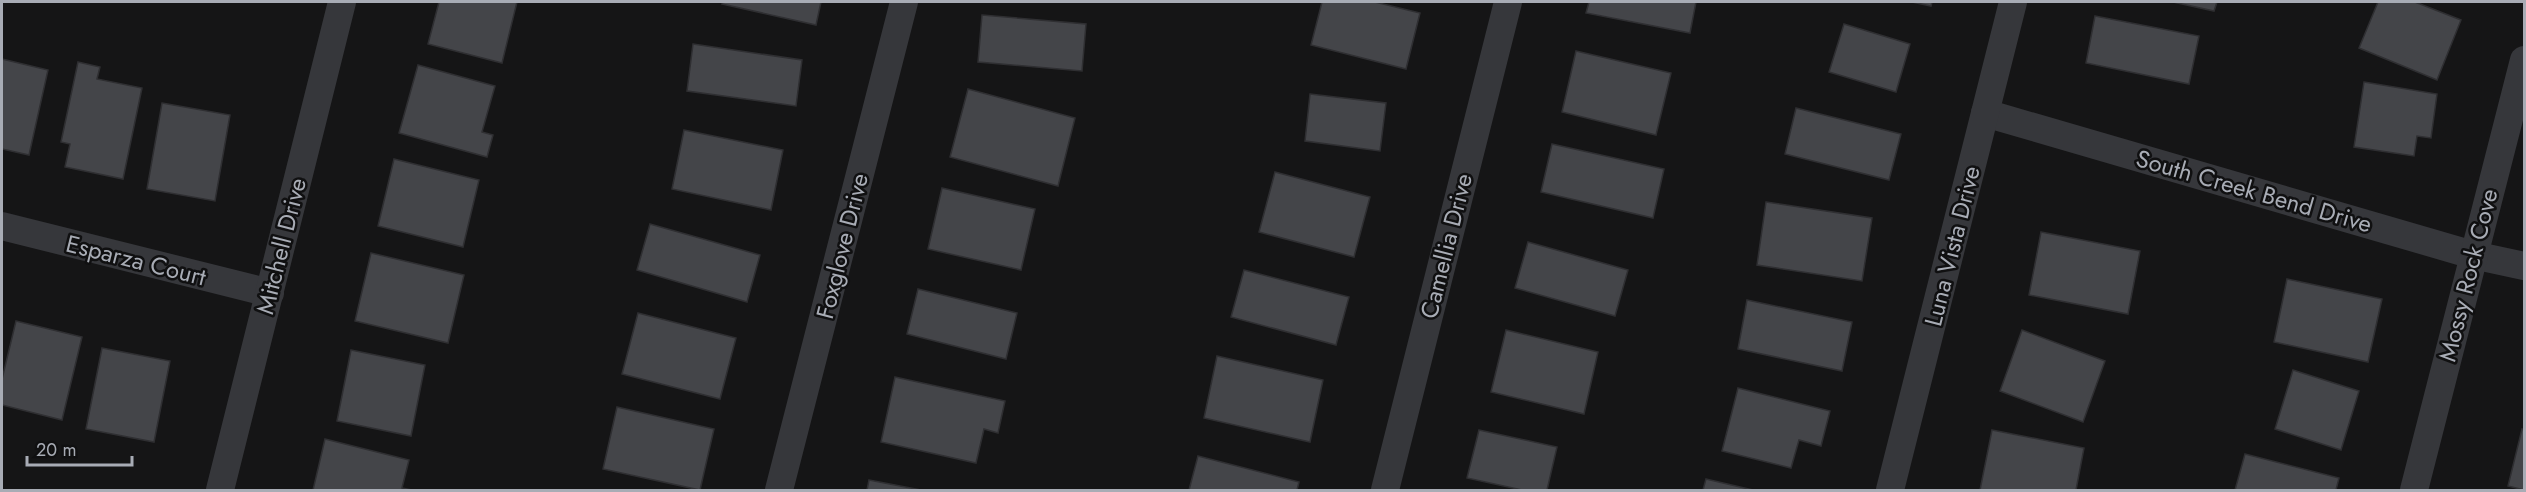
<svg xmlns="http://www.w3.org/2000/svg" width="2526" height="492" viewBox="0 0 2526 492" font-family="Jost,sans-serif">
<style>
.building{fill:#444549;stroke:#2f2f32;stroke-width:1.5}
.lines{fill:none;stroke-linecap:round;stroke-linejoin:round}
.minor{stroke:#36373b;stroke-width:28}
.labels{text-anchor:middle;dominant-baseline:central;stroke-width:5;stroke-linejoin:round;paint-order:stroke}
.street-label{font-size:24px;fill:#a8acb5;stroke:#101011}
</style>
<rect width="100%" height="100%" fill="#151516"/>
<g class="building">
<polygon points="439,2 517,2 502,63 428,44"/>
<polygon points="723,2 821,2 816,25 722,4"/>
<polygon points="1322,2 1375,2 1420,13 1406,69 1311,45"/>
<polygon points="1589,2 1696,2 1690,33 1586,13"/>
<polygon points="1912,2 1932,2 1931,6"/>
<polygon points="2173,2 2217,2 2214,11"/>
<polygon points="2378,2 2415,2 2461,20 2437,80 2359,48"/>
<polygon points="982,15 1086,24 1082,71 978,62"/>
<polygon points="2095,16 2199,36 2189,84 2086,63"/>
<polygon points="1844,24 1910,44 1896,92 1829,72"/>
<polygon points="693,44 802,60 796,106 687,91"/>
<polygon points="1576,51 1671,73 1656,135 1562,112"/>
<polygon points="2,59 48,70 29,155 2,149"/>
<polygon points="78,62 100,67 97,79 142,88 123,179 65,167 70,144 61,142"/>
<polygon points="418,65 495,86 482,132 493,135 487,157 399,133"/>
<polygon points="2364,82 2437,94 2431,138 2417,136 2414,156 2354,147"/>
<polygon points="968,89 1075,118 1058,186 950,157"/>
<polygon points="1310,94 1386,103 1380,151 1305,141"/>
<polygon points="162,103 230,115 215,201 147,189"/>
<polygon points="1796,108 1901,134 1889,180 1785,154"/>
<polygon points="684,130 783,150 771,210 672,189"/>
<polygon points="1552,144 1664,169 1653,218 1541,192"/>
<polygon points="394,159 479,180 463,247 378,226"/>
<polygon points="1275,172 1370,197 1354,257 1259,232"/>
<polygon points="942,188 1035,209 1021,270 928,249"/>
<polygon points="1766,202 1872,218 1862,281 1757,265"/>
<polygon points="650,224 760,255 747,302 637,270"/>
<polygon points="2041,232 2140,251 2128,314 2029,295"/>
<polygon points="1528,242 1628,270 1615,316 1515,288"/>
<polygon points="371,253 464,275 448,343 355,321"/>
<polygon points="1244,270 1349,297 1336,345 1231,317"/>
<polygon points="2287,279 2382,299 2368,362 2274,342"/>
<polygon points="918,289 1017,313 1006,359 907,334"/>
<polygon points="1747,300 1852,322 1842,371 1738,349"/>
<polygon points="638,313 736,338 720,399 622,374"/>
<polygon points="16,321 82,337 62,420 2,405 2,379"/>
<polygon points="1506,330 1598,352 1584,414 1491,392"/>
<polygon points="2022,330 2105,361 2083,422 2000,391"/>
<polygon points="102,348 170,361 154,442 86,429"/>
<polygon points="351,350 425,365 411,436 337,421"/>
<polygon points="1217,356 1323,380 1310,442 1204,418"/>
<polygon points="2293,370 2359,391 2341,450 2275,429"/>
<polygon points="895,377 1005,401 998,433 984,429 976,463 881,442"/>
<polygon points="1738,388 1830,411 1821,446 1799,440 1791,468 1722,451"/>
<polygon points="617,407 714,429 700,490 603,469"/>
<polygon points="2522,429 2524,430 2524,490 2508,486"/>
<polygon points="1479,430 1557,447 1547,490 1522,490 1467,478"/>
<polygon points="1992,430 2084,448 2076,490 1980,490"/>
<polygon points="325,439 409,460 402,488 412,490 313,490"/>
<polygon points="2245,454 2339,478 2336,490 2235,490"/>
<polygon points="1198,456 1299,482 1297,490 1189,490"/>
<polygon points="1706,479 1753,490 1703,490"/>
<polygon points="869,480 921,490 867,490"/>
</g>
<g class="lines">
<g class="minor">
<polyline points="1985,113 2473,255 2524,266"/>
<polyline points="2,226 270,293"/>
<polyline points="220,490 342,2"/>
<polyline points="779,490 904,2"/>
<polyline points="1385,490 1508,2"/>
<polyline points="1890,490 2013,2"/>
<polyline points="2414,490 2524,60"/>
</g>
</g>
<g class="labels">
<g class="street-label">
<text transform="translate(2254 191) rotate(16)">South Creek Bend Drive</text>
<text transform="translate(281 246) rotate(-76)">Mitchell Drive</text>
<text transform="translate(842 246) rotate(-76)">Foxglove Drive</text>
<text transform="translate(1446 246) rotate(-76)">Camellia Drive</text>
<text transform="translate(1952 246) rotate(-76)">Luna Vista Drive</text>
<text transform="translate(136 260) rotate(14)">Esparza Court</text>
<text transform="translate(2468 275) rotate(-76)">Mossy Rock Cove</text>
</g>
</g>
<rect width="2526" height="492" fill="none" stroke="#a8acb5" stroke-width="6"/>
<path d="M27 456v9h105v-9" fill="none" stroke="#a8acb5" stroke-width="3"/>
<text x="36" y="456" font-size="18" fill="#a8acb5" stroke="#101011" stroke-width="4.5" paint-order="stroke">20 m</text>
</svg>
